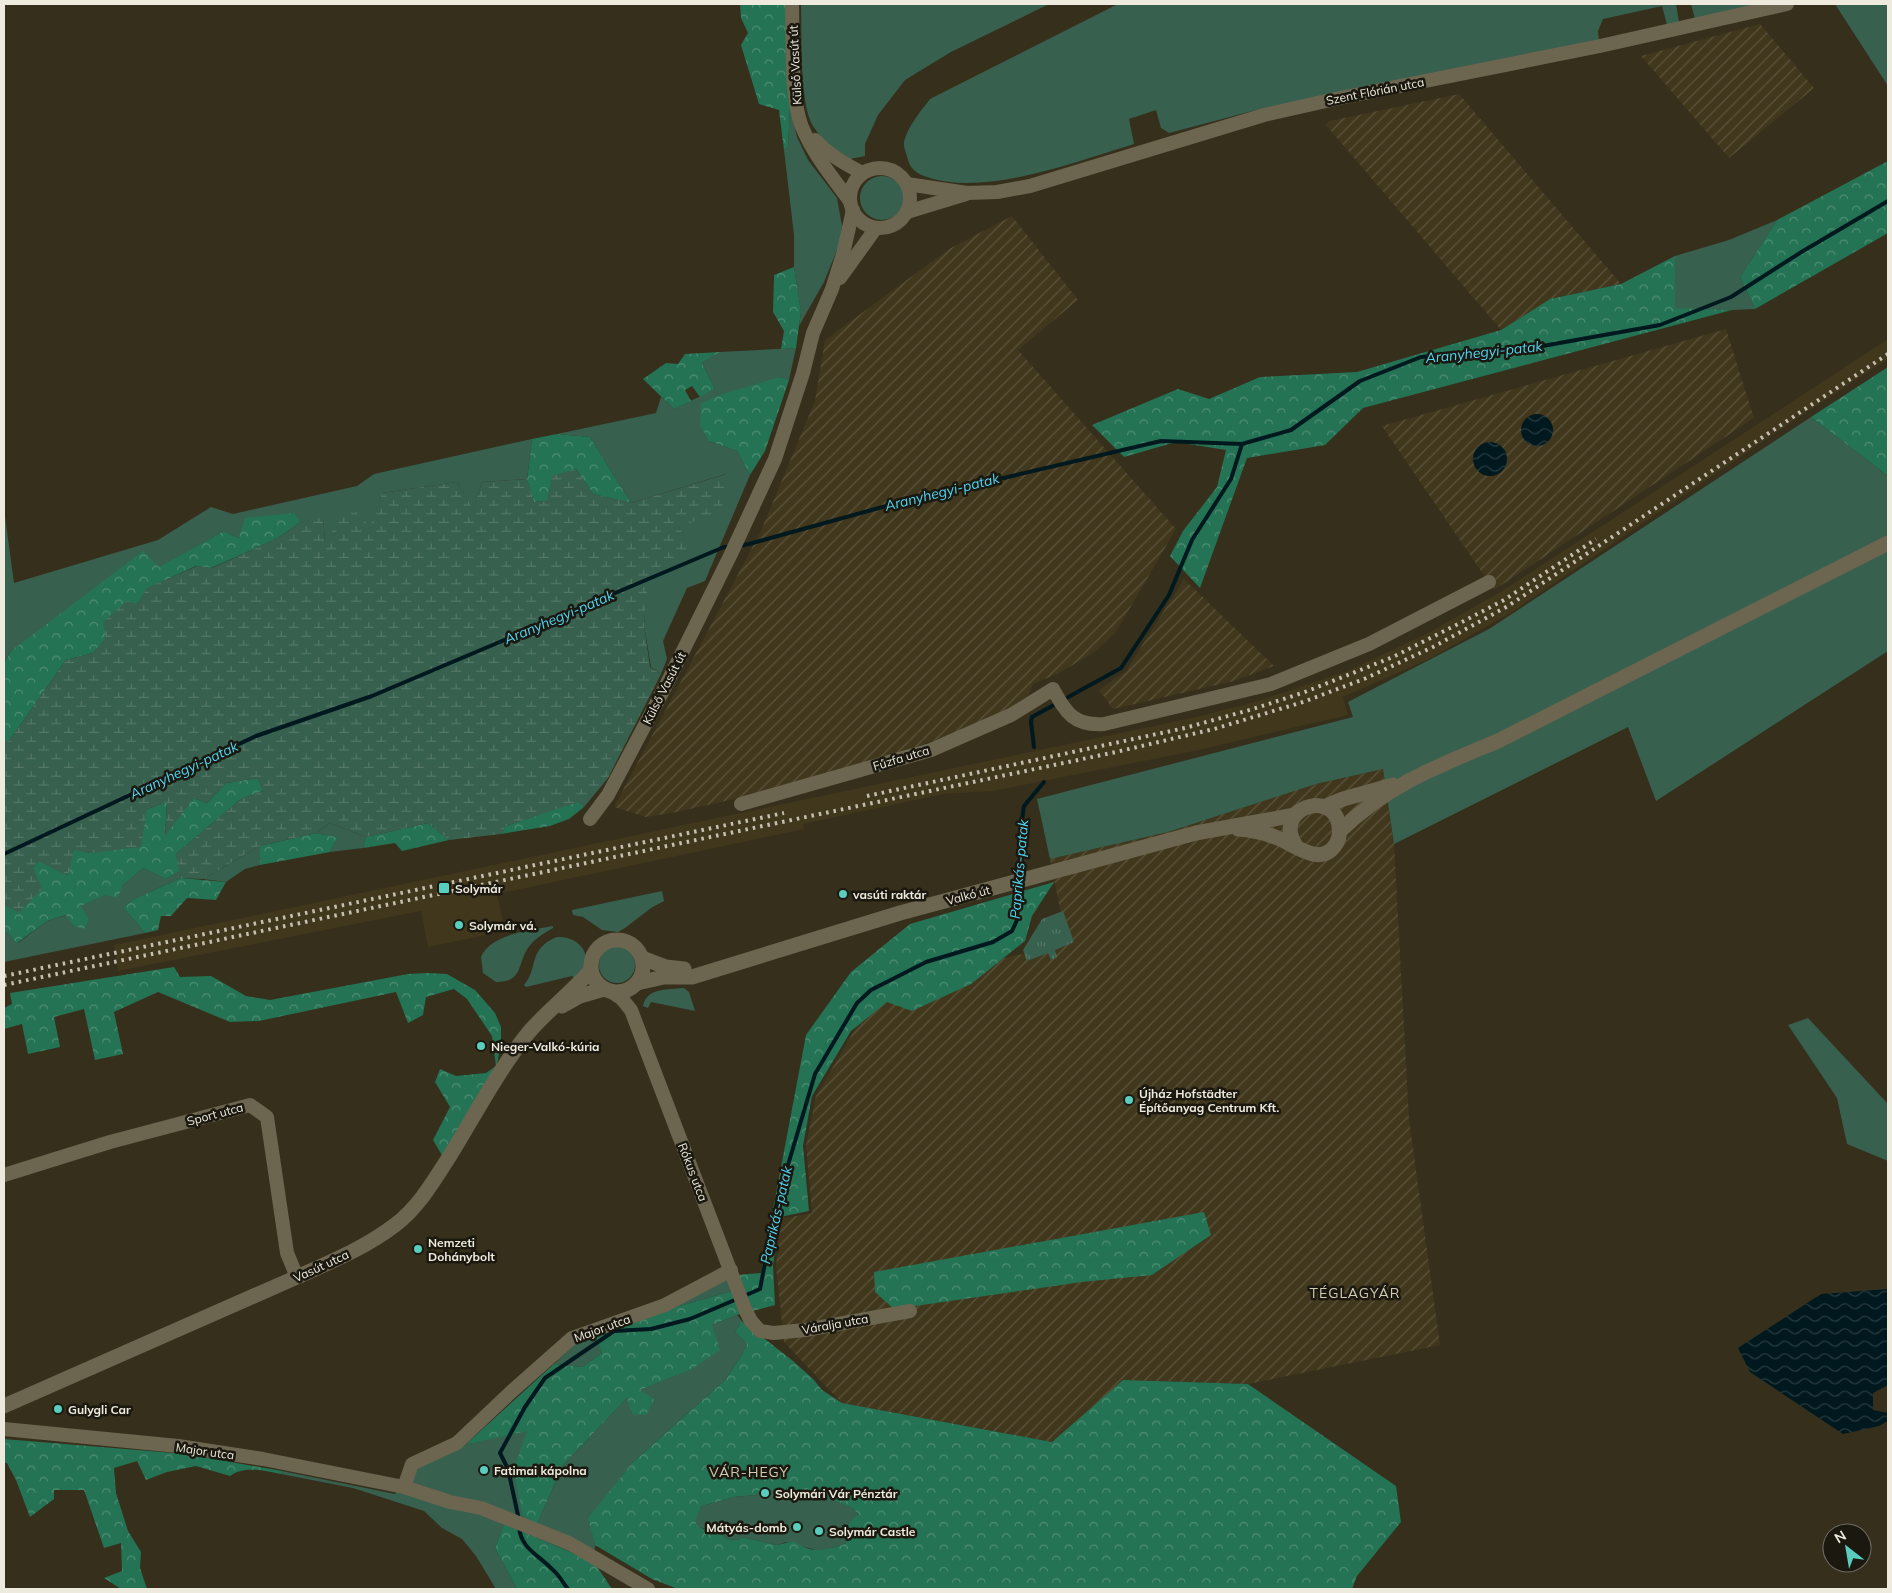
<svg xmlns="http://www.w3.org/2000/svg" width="1892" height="1593" viewBox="0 0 1892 1593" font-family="Mulish,sans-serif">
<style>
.industrial{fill:url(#industrial-furrows)}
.built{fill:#40371c}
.grass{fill:#37604e}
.forest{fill:url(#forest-crowns);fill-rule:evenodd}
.wetland{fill:url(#wetland-marsh)}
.park{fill:url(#park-tufts)}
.water{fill:url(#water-waves)}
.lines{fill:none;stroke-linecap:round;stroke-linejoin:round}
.stream{stroke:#00191f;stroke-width:4}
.street{stroke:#6c6550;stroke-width:14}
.secondary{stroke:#6c6550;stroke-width:15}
.rail{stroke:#c5c0b2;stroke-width:4;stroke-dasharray:2.5 5;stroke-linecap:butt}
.poi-dot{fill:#59cebe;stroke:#1a180f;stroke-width:2}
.labels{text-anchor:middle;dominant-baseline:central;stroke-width:5;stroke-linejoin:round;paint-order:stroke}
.street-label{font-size:12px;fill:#eeeade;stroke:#1a180f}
.poi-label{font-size:12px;font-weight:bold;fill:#eeeade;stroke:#1a180f;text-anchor:start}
.water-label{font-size:14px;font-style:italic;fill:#51d6f4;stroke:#1a180f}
.neighbourhood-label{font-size:14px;letter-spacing:1px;fill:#d2cab2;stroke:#1a180f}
</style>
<defs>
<pattern id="industrial-furrows" width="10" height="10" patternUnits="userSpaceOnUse" patternTransform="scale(1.25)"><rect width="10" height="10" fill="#40371c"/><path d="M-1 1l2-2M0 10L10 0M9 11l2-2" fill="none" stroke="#5c543d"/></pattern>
<pattern id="forest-crowns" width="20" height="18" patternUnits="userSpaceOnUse" patternTransform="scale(1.25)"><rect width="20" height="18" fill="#247354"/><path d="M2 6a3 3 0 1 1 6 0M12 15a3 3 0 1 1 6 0" fill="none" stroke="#4f8e74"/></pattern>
<pattern id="wetland-marsh" width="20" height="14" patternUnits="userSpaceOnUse" patternTransform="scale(1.25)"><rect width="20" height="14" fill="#37604e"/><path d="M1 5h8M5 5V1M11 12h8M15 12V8" fill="none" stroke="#547767"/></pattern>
<pattern id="park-tufts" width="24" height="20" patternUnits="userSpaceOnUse" patternTransform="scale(1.25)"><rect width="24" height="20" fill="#37604e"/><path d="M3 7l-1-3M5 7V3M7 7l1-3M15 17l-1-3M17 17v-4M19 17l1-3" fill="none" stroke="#547767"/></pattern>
<pattern id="water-waves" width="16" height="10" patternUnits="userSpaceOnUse" patternTransform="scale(1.25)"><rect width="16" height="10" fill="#00191f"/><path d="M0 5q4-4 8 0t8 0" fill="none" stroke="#263b3f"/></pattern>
</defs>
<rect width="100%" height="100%" fill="#362f1c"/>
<g class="industrial">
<polygon points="1760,24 1814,88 1729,158 1641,56"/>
<polygon points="1459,94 1621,284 1550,299 1501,330 1326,125 1330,121"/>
<polygon points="1012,216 1078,300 1018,350 1176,529 1116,632 1096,651 1059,673 1033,684 1028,696 1010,708 958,732 879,760 778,789 672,813 646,817 614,807 760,533 815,401 825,340 949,249"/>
<polygon points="1726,329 1754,418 1494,590 1382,426"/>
<polygon points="1184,579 1274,666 1234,681 1113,709 1099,690 1126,671"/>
<polygon points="1383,769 1394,844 1409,1119 1440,1345 1248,1384 1123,1380 1052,1442 842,1403 784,1342 776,1266 781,1219 812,1213 806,1145 816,1096 875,995 1005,958 1067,944 1050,859 1168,832 1316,784"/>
</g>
<polygon class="built" points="1888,339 1888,359 1808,411 1512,612 1431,658 1343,697 1348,715 1199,750 993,791 943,794 803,824 804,829 497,894 505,931 428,947 421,911 118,971 114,945 1201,716 1261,700 1350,670 1428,633 1502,591"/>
<g class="grass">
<path d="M801,4H1049L951,52L905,80L878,115L865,144V156L850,159C836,150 822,141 813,126C799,103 802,33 801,4Z"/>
<path d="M1118,4H1676L1679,22L1667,25L1662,6L1603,19L1598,31L1599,40L1260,109L1169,133L1161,128L1156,110L1129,119L1134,144C1078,161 987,196 930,178C920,175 911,171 908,160C907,155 903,147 904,142C908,126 920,112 930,99Z"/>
<polygon points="1691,4 1758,4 1695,19"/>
<polygon points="1835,4 1888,4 1888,86"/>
<polygon points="790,106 797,137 808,160 837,198 842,226 839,245 824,282 799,326 801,311 794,267 794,235 784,150 788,147"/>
<circle cx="882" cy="198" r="22"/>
<polygon points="1777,220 1740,277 1755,309 1732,310 1675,309 1675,256 1729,240"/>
<polygon points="796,348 789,380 780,377 709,441 737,451 750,475 705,581 687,588 663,641 667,659 661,674 651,667 644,625 648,574 690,549 679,527 726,474 631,503 590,437 557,434 656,413 661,397 674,409 715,389 702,363 720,352"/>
<polygon points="1811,417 1888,476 1888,651 1656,801 1628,727 1394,844 1383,769 1316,784 1168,832 1050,859 1037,799 1353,717 1348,702 1489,629"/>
<polygon points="532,439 527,479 482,482 473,510 457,482 382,493 371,528 325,542 323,518 301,522 293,513 239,538 224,531 11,651 4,663 4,509 14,583 158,540 211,507 233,514 357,486 374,474"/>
<polygon points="330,823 366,837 363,848 330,852 338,837 316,833"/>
<polygon points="260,846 260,865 245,869 226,882 203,879"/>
<polygon points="143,868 166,879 180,871 181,878 134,899 123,907 145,933 4,962 4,932 7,932 18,943 47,921 67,915 74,926 81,906 122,886"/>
<polygon points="662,891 664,901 651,908 625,928 618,932 602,930 583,917 573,915 572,910"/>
<path d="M553,926V928C544,933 534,939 528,948C517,965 523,982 496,982L483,973L481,957C490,934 532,930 553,926Z"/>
<path d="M557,937C572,936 588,946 586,963C585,969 579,975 576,980L572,976L526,987L524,985C539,968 527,949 557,937Z"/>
<circle cx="617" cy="965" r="18"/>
<path d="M684,988L689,992L695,1011L651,1002L648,1008L643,1006C647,987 668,990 684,988Z"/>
<polygon points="1808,1018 1888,1104 1888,1161 1847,1144 1837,1098 1788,1025"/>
<polygon points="726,1276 732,1291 665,1310"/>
<polygon points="737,1315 742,1321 735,1332 747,1344 740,1358 725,1380 632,1463 589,1518 595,1545 594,1562 504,1524 495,1548 517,1589 496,1589 476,1556 462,1539 442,1528 424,1511 353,1488 281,1474 282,1471 395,1494 420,1467 465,1445 528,1430 537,1524 563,1465 628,1397 632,1414 640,1390 691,1369 712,1325"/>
<polygon points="595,1335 602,1353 582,1367 554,1364 576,1343"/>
<path d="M762,1490H792L823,1494L826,1497L839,1500L849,1506L859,1514L845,1534L846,1543L825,1551L816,1550L786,1542L777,1545L741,1537L738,1540C727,1538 727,1542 720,1532L698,1527C692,1519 697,1514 702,1506L734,1497L756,1495Z"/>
</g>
<g class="forest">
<polygon points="740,4 786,4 790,106 788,147 784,150 779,110 759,104 741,45 748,33 741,18"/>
<polygon points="1888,161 1888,233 1755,309 1740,277 1777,220"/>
<polygon points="1675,256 1675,308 1732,310 1363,408 1325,445 1247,458 1200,588 1170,556 1183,531 1217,487 1226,450 1176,442 1124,457 1092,425 1178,389 1209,399 1260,377 1357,372 1501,330 1550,299 1621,284"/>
<polygon points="794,267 801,311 796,348 781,349 784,331 773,312 774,275"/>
<polygon points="720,352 702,363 715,389 700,397 692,386 685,390 691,401 674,409 643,379 666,363 678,364 685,354"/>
<polygon points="1888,367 1888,476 1811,417"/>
<polygon points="780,377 789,380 765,451 750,475 737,451 709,441 700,425 701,403 723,394"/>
<polygon points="557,434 590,437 631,503 593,494 576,469 547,501 534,502 527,480 532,439"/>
<polygon points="294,513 301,522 276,539 211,568 196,566 148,588 137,604 93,653 66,660 9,741 4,742 4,663 11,651 143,551 159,567 224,531 239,538 245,518"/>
<polygon points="258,778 263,791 241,799 176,854 180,871 166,879 143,868 122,886 118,898 105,895 81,906 89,920 84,929 74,926 66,915 47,921 17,943 7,932 4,932 4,905 19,912 33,867 38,861 74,849 90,853 147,809 167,802 165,835 193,798 207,803 226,783"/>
<polygon points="578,801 584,807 569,819 550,826 501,834 506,826"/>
<polygon points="428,823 449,840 402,851 395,843 363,848 366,837"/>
<polygon points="316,833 338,837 330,852 260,865 260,846"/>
<polygon points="181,878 226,882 216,900 187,898 171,916 161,916 158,930 145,933 123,907 134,899"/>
<polygon points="1054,882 1032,916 1025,941 971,984 912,1011 887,1002 851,1031 812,1096 803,1146 809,1211 780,1217 773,1265 775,1305 737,1315 712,1325 720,1350 692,1369 640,1390 654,1399 646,1415 632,1414 627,1398 563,1465 537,1524 522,1515 514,1468 527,1431 465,1445 554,1364 582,1367 602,1353 595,1335 665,1310 732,1291 726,1276 761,1273 806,1035 851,972 910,924"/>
<polygon points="174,967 180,977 211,976 246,996 270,1000 408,974 427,973 447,974 475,990 495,1013 501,1027 501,1043 496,1070 443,1157 433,1140 450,1107 435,1082 440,1069 456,1076 486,1073 496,1066 492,1036 467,999 454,989 426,997 423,1015 408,1023 396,992 259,1021 230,1022 158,992 114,1012 123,1054 95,1060 84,1009 54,1017 60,1047 28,1054 22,1024 4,1029 4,1008 12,1004 10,993"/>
<polygon points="1204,1212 1211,1235 1152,1275 1082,1282 894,1309 875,1292 874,1272"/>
<path d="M742,1321L793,1361L813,1379L822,1390L842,1403L1052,1442L1123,1380L1248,1384L1396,1486L1401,1522L1357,1576L1352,1589H678L652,1579L595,1545L588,1518L632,1463L725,1380L740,1358L747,1344L735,1332ZM762,1490H792L823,1494L825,1497L849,1506L859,1514C848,1523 844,1528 846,1543C828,1551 810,1554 794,1541L777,1545L741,1537L738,1540C727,1538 727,1542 720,1532C699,1528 688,1529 702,1506L734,1497L756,1495Z"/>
<path d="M4,1439L186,1454L282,1471L281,1474C266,1471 244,1465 230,1476L196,1466L167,1472L146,1480L137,1461L114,1468L116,1493L128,1531L141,1552L140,1568L147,1589H121L104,1578L122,1571L121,1543L104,1548L84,1490H54V1499L30,1517L16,1480L7,1463H4Z"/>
<polygon points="504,1524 594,1562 612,1589 517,1589 495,1548"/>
</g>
<polygon class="wetland" points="576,469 593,494 631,503 727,474 722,511 679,527 691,549 649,574 644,625 650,667 661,674 608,778 584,807 578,802 506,826 501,834 449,840 428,823 366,837 330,823 316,833 260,846 203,879 181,878 176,854 241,799 263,791 258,778 226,783 207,803 193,798 165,836 167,802 147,809 141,847 90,853 74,850 68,876 38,861 33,867 42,889 19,913 4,905 4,742 9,741 66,660 93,653 106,637 103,622 127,601 137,604 147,588 197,566 212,568 276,539 301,522 323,517 325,542 349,505 370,527 382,493 457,482 473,509 482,482 527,479 534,502 547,501 552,476"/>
<polygon class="park" points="1063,911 1074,942 1055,950 1057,957 1051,960 1048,953 1027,961 1023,950 1042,919"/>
<g class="water">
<circle cx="1537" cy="430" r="16"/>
<circle cx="1490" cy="459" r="17"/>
<polygon points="1888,1289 1888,1385 1873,1393 1873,1410 1888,1413 1888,1421 1879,1426 1843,1434 1750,1372 1738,1348 1821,1294"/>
</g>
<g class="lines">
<g class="stream">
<polyline points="738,546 749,544 897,503 1161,441 1242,444 1291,430 1360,381 1421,357 1537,347 1660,325 1731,297 1803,251 1888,201"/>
<polyline points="1034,747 1031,722 1032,717 1121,668 1169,595 1192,540 1231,479 1242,444"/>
<polyline points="4,854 256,736 372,696 724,547 731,547"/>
<polyline points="1020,877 1021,826 1024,806 1044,782"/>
<polyline points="744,1296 760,1289 777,1202 815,1074 857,1003 871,990 926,962 993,942 1012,931 1017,920 1019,884"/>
<polyline points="519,1520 508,1469 500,1453 525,1407 545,1378 614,1331 651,1329 690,1319 737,1299"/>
<path d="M519,1527C521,1549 539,1555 553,1570C559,1575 563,1583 568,1589"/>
</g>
<g class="street">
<path d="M792,4C793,37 790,97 802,127C813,154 833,178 850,201"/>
<path d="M815,140C829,155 844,163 862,173"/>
<circle cx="880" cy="198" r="30"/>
<polyline points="907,184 967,193 997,192 1030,186 1264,115 1335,99 1600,46 1787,4"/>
<polyline points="907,212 966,194"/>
<polyline points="840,278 876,228"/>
<path d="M741,804L931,750L1011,715L1053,689C1066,713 1074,726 1104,724L1271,684L1369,644L1489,582"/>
<polyline points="590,819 608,795 665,687 731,554 775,459 803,373 813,333 832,289 843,254 853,210"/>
<polyline points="612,992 622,999 631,1010 745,1309 751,1321 760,1331 774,1333 805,1330 910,1311"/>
<polyline points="4,1175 110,1142 250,1105 267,1117 287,1253 297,1277"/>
<polyline points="4,1429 178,1446 263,1459 404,1487 450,1502 481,1508 569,1543 648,1589"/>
<polyline points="404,1487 412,1464 457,1443 511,1392 572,1338 665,1305 731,1270"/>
</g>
<g class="secondary">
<polyline points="1324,807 1343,799 1393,785"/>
<path d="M1238,829C1251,830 1263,832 1275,837C1293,843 1321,869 1336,844C1340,838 1340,833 1339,826C1334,788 1271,808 1296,846"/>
<path d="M1340,831C1387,785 1438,766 1498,741L1888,543"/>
<circle cx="617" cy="966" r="26"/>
<polyline points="642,958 666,967 684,969"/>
<polyline points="637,983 664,977 692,977 900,913 1196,833 1295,815"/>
<polyline points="562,1006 580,996 604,989"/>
<path d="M4,1406L297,1277C330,1262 365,1248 395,1225C419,1207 435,1179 451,1154C476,1113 499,1069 529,1032C548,1010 572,992 591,970"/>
</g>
<g class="rail">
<polyline points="867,796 1185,728 1253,709 1305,692 1393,657 1464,621 1504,600 1596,539"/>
<polyline points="4,976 784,813"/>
<polyline points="4,985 1116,752 1214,729 1303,702 1364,679 1433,647 1508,606 1888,354"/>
</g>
</g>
<g class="poi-dot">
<rect x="438" y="882" width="12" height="12" rx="2.5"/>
<circle cx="843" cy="894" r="5"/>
<circle cx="459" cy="925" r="5"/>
<circle cx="481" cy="1046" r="5"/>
<circle cx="1129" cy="1100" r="5"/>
<circle cx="418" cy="1249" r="5"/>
<circle cx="58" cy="1409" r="5"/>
<circle cx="484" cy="1470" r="5"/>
<circle cx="765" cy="1493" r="5"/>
<circle cx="797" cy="1527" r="5"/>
<circle cx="819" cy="1531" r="5"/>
</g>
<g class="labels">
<g class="street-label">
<text transform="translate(795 65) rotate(-93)">Külső Vasút út</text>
<text transform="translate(1375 91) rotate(-11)">Szent Flórián utca</text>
<text transform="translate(664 688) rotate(-63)">Külső Vasút út</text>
<text transform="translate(901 758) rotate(-17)">Fűzfa utca</text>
<text transform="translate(968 895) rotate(-15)">Valkó út</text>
<text transform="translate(215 1114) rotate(-15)">Sport utca</text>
<text transform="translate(693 1172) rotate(69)">Rókus utca</text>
<text transform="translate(321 1266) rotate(-25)">Vasút utca</text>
<text transform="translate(835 1324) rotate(-10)">Váralja utca</text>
<text transform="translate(602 1328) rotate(-20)">Major utca</text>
<text transform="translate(205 1451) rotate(8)">Major utca</text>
</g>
<g class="poi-label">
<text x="455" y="888">Solymár</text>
<text x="853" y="894">vasúti raktár</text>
<text x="469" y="925">Solymár vá.</text>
<text x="491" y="1046">Nieger-Valkó-kúria</text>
<text x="1139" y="1093">Újház Hofstädter<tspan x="1139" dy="14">Építőanyag Centrum Kft.</tspan></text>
<text x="428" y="1242">Nemzeti<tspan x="428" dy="14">Dohánybolt</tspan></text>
<text x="68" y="1409">Gulygli Car</text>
<text x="494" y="1470">Fatimai kápolna</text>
<text x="775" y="1493">Solymári Vár Pénztár</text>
<text x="787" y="1527" text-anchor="end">Mátyás-domb</text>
<text x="829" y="1531">Solymár Castle</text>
</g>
<g class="water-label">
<text transform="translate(1484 352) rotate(-6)">Aranyhegyi-patak</text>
<text transform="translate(942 492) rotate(-14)">Aranyhegyi-patak</text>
<text transform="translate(559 617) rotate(-23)">Aranyhegyi-patak</text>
<text transform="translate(184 770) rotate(-25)">Aranyhegyi-patak</text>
<text transform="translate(1019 869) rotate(-85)">Paprikás-patak</text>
<text transform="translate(776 1215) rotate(-77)">Paprikás-patak</text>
</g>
<g class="neighbourhood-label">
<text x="1355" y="1293">TÉGLAGYÁR</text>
<text x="749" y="1472">VÁR-HEGY</text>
</g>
</g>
<rect width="1892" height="1593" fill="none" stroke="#eeeade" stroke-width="10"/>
<g transform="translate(1847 1548) rotate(329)"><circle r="24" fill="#1a180f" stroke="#6f6c62"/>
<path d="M0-4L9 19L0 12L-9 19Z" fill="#59cebe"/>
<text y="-8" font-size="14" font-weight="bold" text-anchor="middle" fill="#eeeade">N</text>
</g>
</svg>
